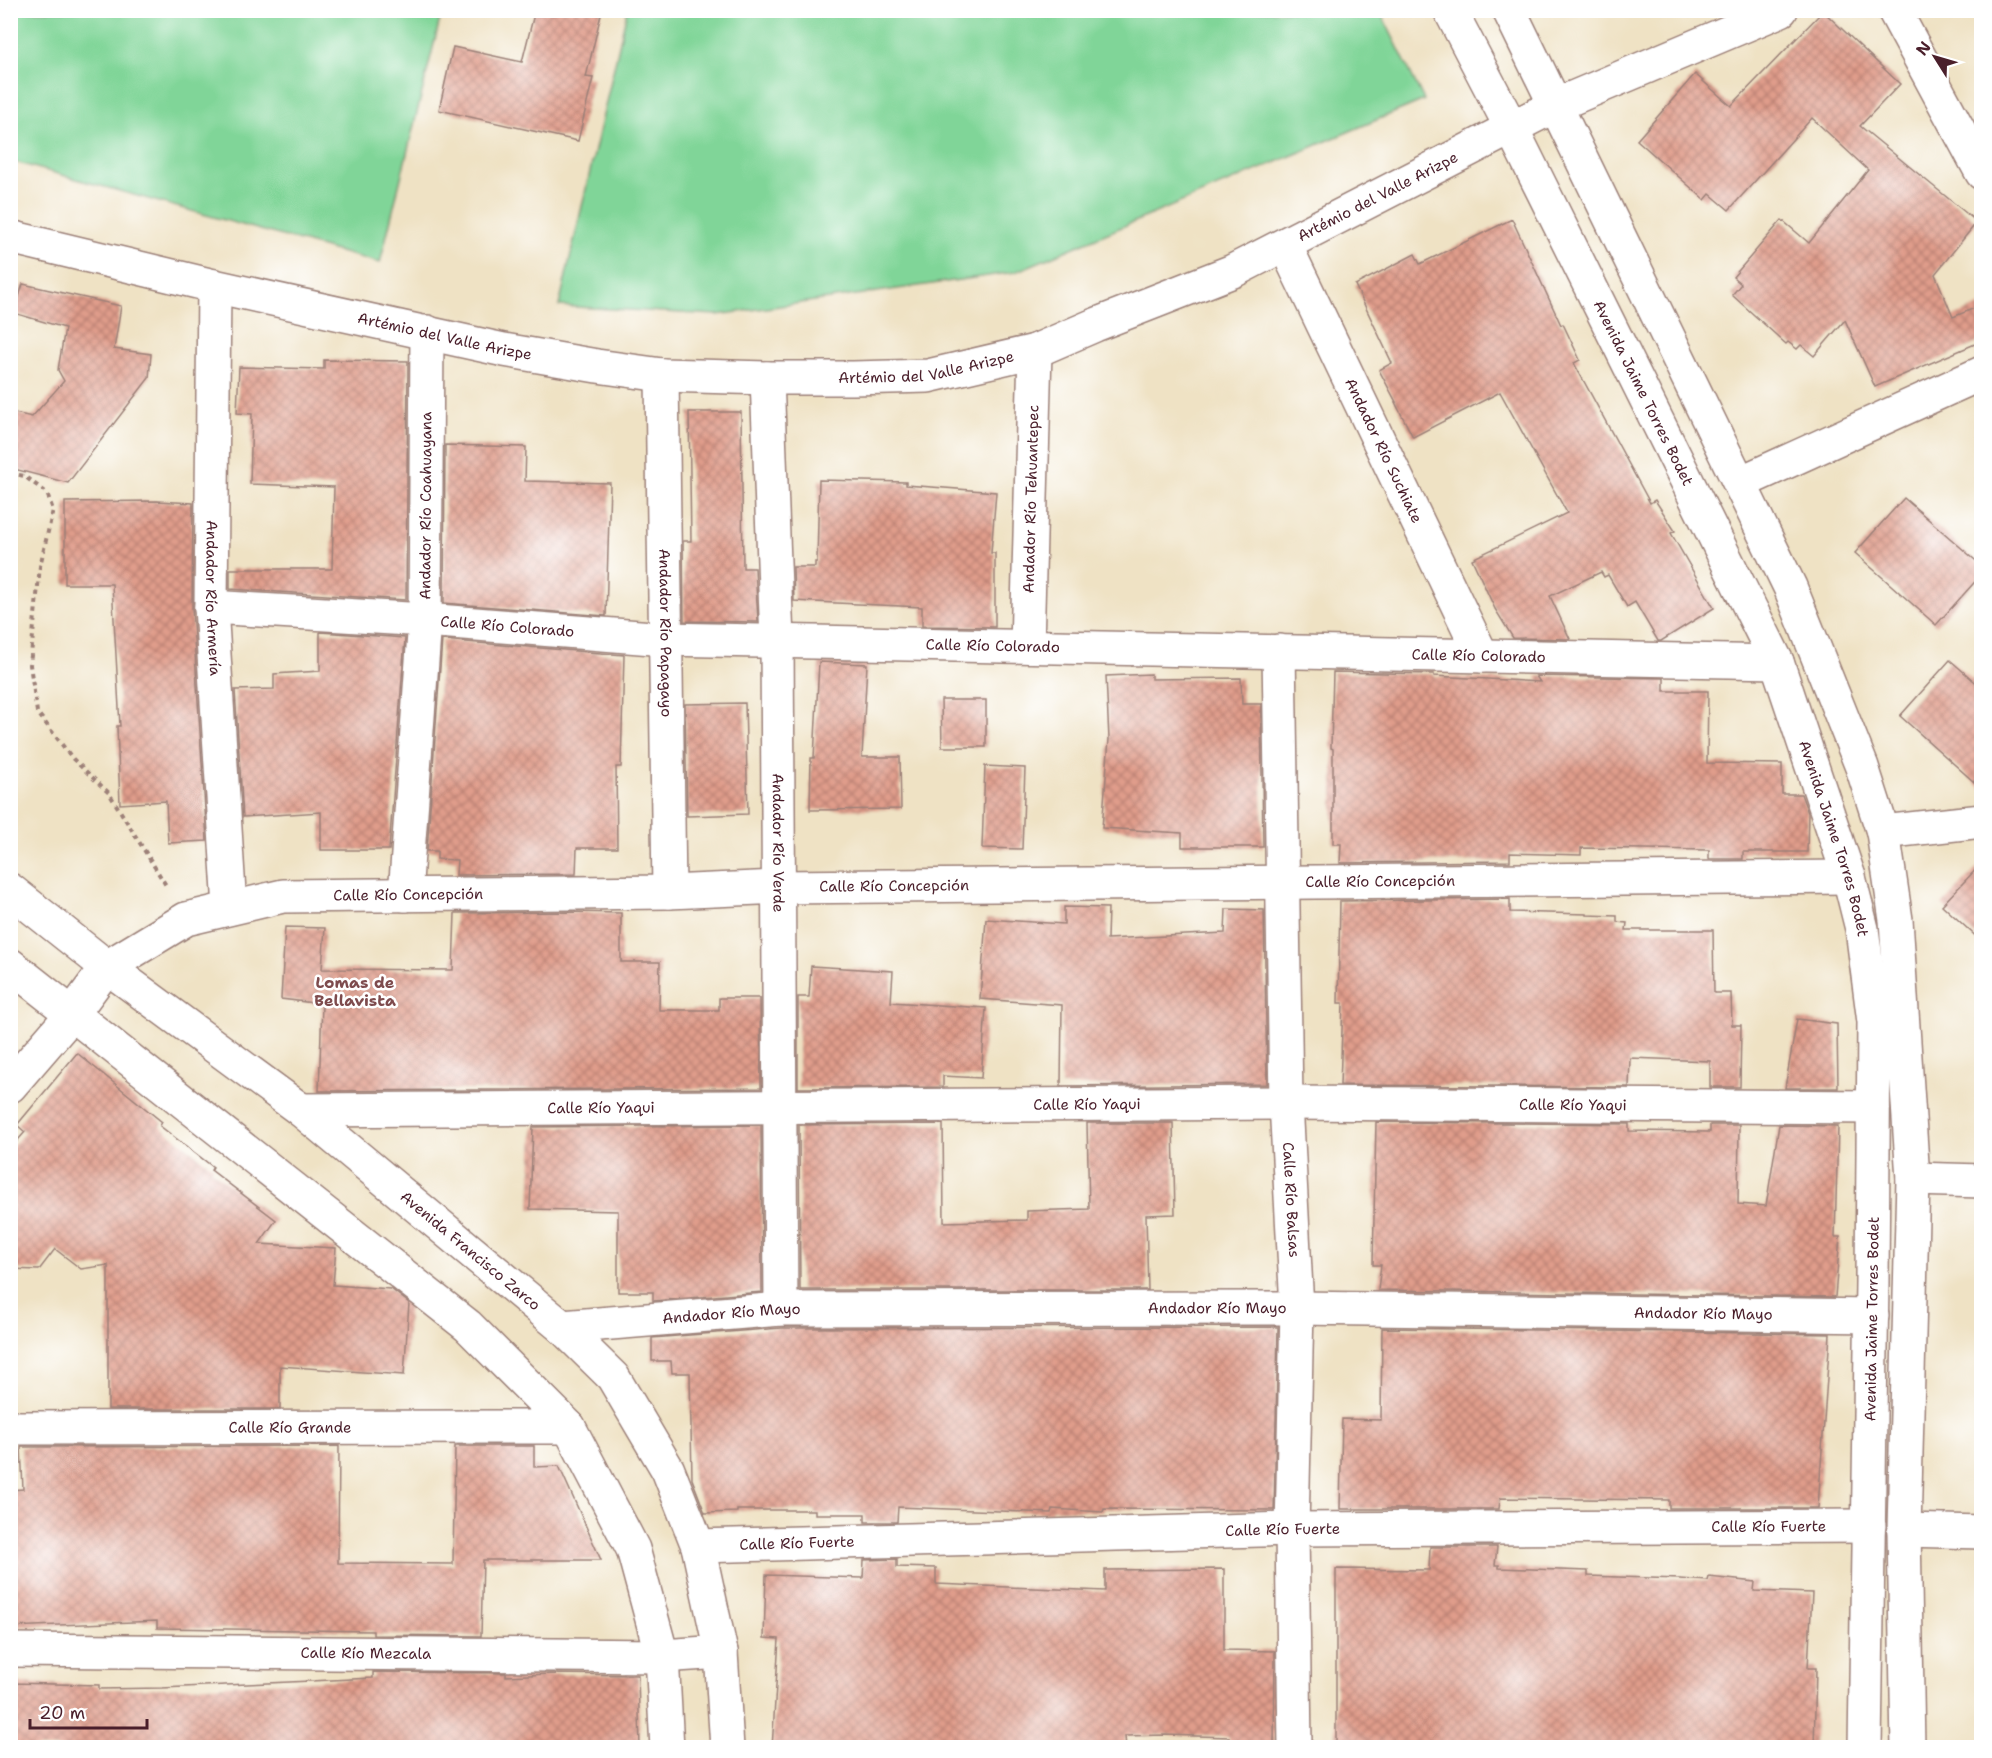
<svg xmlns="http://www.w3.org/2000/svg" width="1992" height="1758" viewBox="0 0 1992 1758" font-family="'Shantell Sans',sans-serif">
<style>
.green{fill:#80d598;stroke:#657a62;stroke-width:1.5}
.building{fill:url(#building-cross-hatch)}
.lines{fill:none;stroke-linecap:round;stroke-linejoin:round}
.street-casing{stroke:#9c8078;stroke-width:36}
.secondary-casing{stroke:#9c8078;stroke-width:36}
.path{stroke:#9c8078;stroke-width:4;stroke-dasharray:4.5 4.5;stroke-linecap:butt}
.street{stroke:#fff;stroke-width:33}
.secondary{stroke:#fff;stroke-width:33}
.labels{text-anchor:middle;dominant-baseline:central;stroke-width:5;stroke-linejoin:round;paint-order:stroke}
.street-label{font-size:15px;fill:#4a1f2b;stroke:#fff}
.neighbourhood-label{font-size:16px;font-weight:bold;fill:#7e4b4d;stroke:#fff}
</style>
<defs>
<pattern id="building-cross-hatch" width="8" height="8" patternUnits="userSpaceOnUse" patternTransform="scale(1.5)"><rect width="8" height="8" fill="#e09d8b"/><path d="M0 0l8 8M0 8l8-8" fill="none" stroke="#b87f72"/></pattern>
</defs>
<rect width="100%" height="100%" fill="#fff"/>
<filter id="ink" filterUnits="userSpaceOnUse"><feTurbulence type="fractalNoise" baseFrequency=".0167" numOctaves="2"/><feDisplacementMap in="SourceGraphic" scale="12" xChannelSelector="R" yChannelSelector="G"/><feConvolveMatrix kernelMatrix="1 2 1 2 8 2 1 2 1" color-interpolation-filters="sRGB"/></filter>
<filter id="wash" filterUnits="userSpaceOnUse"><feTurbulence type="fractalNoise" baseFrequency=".008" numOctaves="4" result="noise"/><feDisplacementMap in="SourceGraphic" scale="24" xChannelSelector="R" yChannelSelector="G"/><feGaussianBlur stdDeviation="1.35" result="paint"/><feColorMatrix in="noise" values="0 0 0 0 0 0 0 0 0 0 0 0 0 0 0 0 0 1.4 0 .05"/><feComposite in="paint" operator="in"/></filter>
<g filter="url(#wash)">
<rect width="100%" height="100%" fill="#efe2c4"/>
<g class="green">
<polygon points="10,11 442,11 380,263 11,161"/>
<polygon points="627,11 1380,11 1424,100 1015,272 717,315 559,306"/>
</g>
<g id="blocks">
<g class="building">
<polygon points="535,10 602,10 586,77 593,78 578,141 439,110 453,47 522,62"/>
<polygon points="1823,11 1900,84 1860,126 1977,222 1935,274 1953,317 1982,305 1982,341 1875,387 1845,320 1814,356 1801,345 1797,349 1788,342 1786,344 1732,295 1741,284 1733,277 1782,220 1809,243 1868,170 1812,118 1729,210 1710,194 1705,200 1637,140 1695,74 1731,106"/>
<polygon points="1512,219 1561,325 1563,324 1580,360 1574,363 1650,503 1655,500 1675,531 1671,533 1714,608 1661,641 1658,641 1635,602 1627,607 1608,575 1604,577 1601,572 1550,596 1570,639 1513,638 1495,609 1472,559 1567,513 1500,392 1413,437 1395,402 1396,402 1379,370 1392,363 1355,285 1415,254 1420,264"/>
<polygon points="23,284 121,306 114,349 151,354 149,378 68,483 10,468 10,412 32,417 64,381 58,370 65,328 14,313"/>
<polygon points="324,360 408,361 406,600 230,589 230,569 332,569 334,487 250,484 252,414 237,413 239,367 324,369"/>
<polygon points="689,412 741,412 743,568 755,568 758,622 684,621 683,541 691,541"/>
<polygon points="445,445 526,447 525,481 610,483 606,616 444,603"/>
<polygon points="819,480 906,482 906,485 996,492 991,553 995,553 995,627 922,626 922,607 794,601 793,567 815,567 815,562 817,562"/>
<polygon points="1904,498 1982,566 1982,574 1936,625 1855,553"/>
<polygon points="157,501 193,503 192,608 207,841 168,843 166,801 120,804 117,726 120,726 112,584 65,584 65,502"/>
<polygon points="320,632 405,638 389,850 321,850 321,812 243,817 235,690 274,689 274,674 320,671"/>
<polygon points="442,640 624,655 621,767 616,767 617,848 577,848 576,874 456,875 457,860 437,859 437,851 427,851"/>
<polygon points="1950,660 1982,688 1982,789 1900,716"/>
<polygon points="819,662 867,664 862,757 900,757 901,809 810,810 811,758 814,758"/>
<polygon points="1333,672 1434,674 1434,676 1540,682 1536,676 1664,678 1664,691 1708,691 1707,763 1782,764 1782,794 1801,794 1808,813 1807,852 1743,852 1743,859 1709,859 1709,850 1581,848 1581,855 1510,853 1510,861 1340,863 1341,844 1333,844 1333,749 1331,748"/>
<polygon points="1151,674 1151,679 1241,678 1242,704 1261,704 1263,847 1182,847 1182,833 1102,828 1109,739 1106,676"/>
<polygon points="941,700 986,700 986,747 942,747"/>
<polygon points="745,703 748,814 687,816 685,704"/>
<polygon points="985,766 1025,768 1022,849 982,848"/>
<polygon points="1982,863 1982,942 1942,905"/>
<polygon points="1510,899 1510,912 1587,914 1587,915 1617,916 1617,922 1627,923 1626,930 1713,930 1714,993 1731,993 1732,1025 1741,1025 1740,1087 1710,1087 1710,1061 1630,1058 1629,1087 1340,1085 1343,1003 1338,1003 1340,901"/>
<polygon points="1064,907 1108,908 1107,939 1225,933 1226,909 1264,910 1267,1084 1061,1086 1062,1005 980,999 986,919 1064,924"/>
<polygon points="574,912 621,913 621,962 660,962 659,1010 719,1010 719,998 760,998 761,1088 319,1091 322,1004 281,999 285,927 325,928 322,969 453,970 455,913"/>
<polygon points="811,966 893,971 891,1002 986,1008 981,1078 943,1076 943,1087 798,1088 798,997 809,997"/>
<polygon points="1797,1019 1837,1024 1838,1088 1785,1088"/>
<polygon points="77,1053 162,1122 160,1126 213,1167 211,1170 276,1220 259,1244 336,1248 333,1285 391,1289 409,1303 404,1375 280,1366 280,1409 108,1409 108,1265 81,1269 55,1249 39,1270 10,1269 10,1149 25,1132 17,1125"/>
<polygon points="1376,1122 1629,1124 1629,1131 1710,1132 1710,1125 1739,1125 1738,1204 1766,1206 1779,1125 1838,1126 1835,1237 1840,1237 1835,1297 1378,1290 1381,1265 1373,1265"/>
<polygon points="1087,1123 1173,1123 1175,1214 1146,1215 1148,1290 800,1290 799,1125 943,1124 944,1222 1027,1220 1027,1211 1089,1209"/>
<polygon points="761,1125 762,1292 653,1301 653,1292 618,1292 618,1211 530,1209 533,1127"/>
<polygon points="1278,1327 1274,1510 1104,1509 1103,1512 1052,1509 1051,1513 898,1507 897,1522 865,1522 865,1514 815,1514 815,1510 737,1510 737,1512 705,1513 692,1479 690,1373 672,1373 671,1361 652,1361 652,1338 782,1328"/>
<polygon points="1382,1328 1830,1334 1818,1508 1669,1508 1669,1500 1500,1498 1499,1509 1340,1509 1342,1419 1381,1420"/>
<polygon points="339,1446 338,1563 453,1564 455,1446 534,1446 534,1467 559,1466 601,1560 483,1560 481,1636 373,1635 373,1631 157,1628 157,1621 10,1627 10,1490 23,1489 21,1447"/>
<polygon points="1430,1547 1497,1547 1495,1565 1499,1565 1499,1568 1588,1571 1588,1576 1680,1579 1708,1581 1709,1577 1755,1582 1754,1591 1812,1593 1808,1668 1816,1668 1814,1748 1336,1748 1336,1569 1429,1570"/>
<polygon points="897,1559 897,1567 936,1568 936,1584 1105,1591 1105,1570 1224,1569 1224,1650 1275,1651 1274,1748 1228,1748 1229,1737 1165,1735 1125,1736 1126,1748 935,1748 859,1743 858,1748 772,1748 779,1639 764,1638 766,1575 863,1578 864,1560"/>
<polygon points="373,1672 506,1673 506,1676 550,1674 638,1675 640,1748 10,1748 10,1683 99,1685 99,1689 162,1688 373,1678"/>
</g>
</g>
</g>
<g filter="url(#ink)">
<use href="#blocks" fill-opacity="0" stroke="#9c8078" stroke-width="1.5"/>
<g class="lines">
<g class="street-casing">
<g id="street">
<polyline points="1894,10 1982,173"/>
<path id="s1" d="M1285,245L1482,656"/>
<path id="s2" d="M214,286L211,607L230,908"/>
<path id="s3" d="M662,375L669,892"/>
<path id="s4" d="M767,378L777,641L781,1309"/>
<polyline points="1740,483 1982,373"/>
<path id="s5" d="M211,607L425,620L665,639L1777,662"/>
<path id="s6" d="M1027,646L1035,351"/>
<path id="s7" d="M1279,651L1286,1103L1297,1308L1292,1529L1295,1748"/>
<polyline points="1883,832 1982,821"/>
<path id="s8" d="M405,895L425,620L427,332"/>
<path id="s9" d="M10,1086L73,1013L107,967L186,919L283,896L669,892L779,887L1849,877"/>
<path id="s10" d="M301,1110L1286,1103L1873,1107"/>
<polyline points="1913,1179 1982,1181"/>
<path id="s11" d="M562,1327L781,1309L1297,1308L1872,1316"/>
<path id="s12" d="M10,1428L569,1427"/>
<polyline points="1904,1530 1982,1532"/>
<path id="s13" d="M698,1546L1292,1529L1869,1526"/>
<path id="s14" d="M10,1650L662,1656L721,1652"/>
</g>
</g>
<g class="secondary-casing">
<g id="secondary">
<path id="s15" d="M1450,10L1511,127L1777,662L1849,877L1862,929L1874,1022L1872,1282L1865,1748"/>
<polyline points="1509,10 1790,587 1862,767 1883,832 1896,920 1913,1179 1904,1530 1908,1748"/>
<path id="s16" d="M10,237L214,286L504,350L597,366L662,375L767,378H853L928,376L1035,351L1095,325L1233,271L1556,105L1781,10"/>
<path id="s17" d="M10,890L107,967L301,1110L562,1327L613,1377L668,1470L698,1546L721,1652L727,1748"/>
<polyline points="10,965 468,1326 569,1427 633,1549 662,1656 667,1748"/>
</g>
</g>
<polyline class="path" points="10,473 24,476 47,493 53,510 40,566 30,665 37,712 73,759 109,793 167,887"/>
<use href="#street" class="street"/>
<use href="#secondary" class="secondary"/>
</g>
</g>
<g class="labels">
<g class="street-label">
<text stroke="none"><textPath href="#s16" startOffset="1419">Artémio del Valle Arizpe</textPath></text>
<text stroke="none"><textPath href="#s16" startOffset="446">Artémio del Valle Arizpe</textPath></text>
<text stroke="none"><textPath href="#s16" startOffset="932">Artémio del Valle Arizpe</textPath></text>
<text stroke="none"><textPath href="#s15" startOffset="429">Avenida Jaime Torres Bodet</textPath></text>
<text stroke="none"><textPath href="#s1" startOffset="228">Andador Río Suchiate</textPath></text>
<text stroke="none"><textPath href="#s6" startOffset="147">Andador Río Tehuantepec</textPath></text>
<text stroke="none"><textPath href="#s8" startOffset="390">Andador Río Coahuayana</textPath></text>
<text stroke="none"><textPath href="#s2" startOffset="312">Andador Río Armería</textPath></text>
<text stroke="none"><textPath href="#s5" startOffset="297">Calle Río Colorado</textPath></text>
<text stroke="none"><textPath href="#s3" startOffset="258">Andador Río Papagayo</textPath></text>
<text stroke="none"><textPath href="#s5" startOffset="783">Calle Río Colorado</textPath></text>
<text stroke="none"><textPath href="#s5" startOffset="1269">Calle Río Colorado</textPath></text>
<text stroke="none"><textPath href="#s15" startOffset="915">Avenida Jaime Torres Bodet</textPath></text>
<text stroke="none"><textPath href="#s4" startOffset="465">Andador Río Verde</textPath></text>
<text stroke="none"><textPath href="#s9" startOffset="1443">Calle Río Concepción</textPath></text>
<text stroke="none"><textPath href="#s9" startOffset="957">Calle Río Concepción</textPath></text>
<text stroke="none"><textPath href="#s9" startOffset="471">Calle Río Concepción</textPath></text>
<text stroke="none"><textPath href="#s10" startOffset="786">Calle Río Yaqui</textPath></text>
<text stroke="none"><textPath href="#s10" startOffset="1272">Calle Río Yaqui</textPath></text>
<text stroke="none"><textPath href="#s10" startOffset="300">Calle Río Yaqui</textPath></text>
<text stroke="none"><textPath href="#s7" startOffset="549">Calle Río Balsas</textPath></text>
<text stroke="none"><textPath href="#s17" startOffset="585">Avenida Francisco Zarco</textPath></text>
<text stroke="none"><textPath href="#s11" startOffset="656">Andador Río Mayo</textPath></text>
<text stroke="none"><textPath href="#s11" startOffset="170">Andador Río Mayo</textPath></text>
<text stroke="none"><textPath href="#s11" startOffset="1142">Andador Río Mayo</textPath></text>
<text transform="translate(1872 1319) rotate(-89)">Avenida Jaime Torres Bodet</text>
<text stroke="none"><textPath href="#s12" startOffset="280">Calle Río Grande</textPath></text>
<text stroke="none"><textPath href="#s13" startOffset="1071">Calle Río Fuerte</textPath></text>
<text stroke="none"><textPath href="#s13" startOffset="585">Calle Río Fuerte</textPath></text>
<text stroke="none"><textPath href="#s13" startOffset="99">Calle Río Fuerte</textPath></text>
<text stroke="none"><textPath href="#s14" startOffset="356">Calle Río Mezcala</textPath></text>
</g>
<g class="neighbourhood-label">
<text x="355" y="982">Lomas de<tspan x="355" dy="18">Bellavista</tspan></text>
</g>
</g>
<rect width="1992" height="1758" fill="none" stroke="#fff" stroke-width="36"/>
<g transform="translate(1935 57) rotate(307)" stroke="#ffffff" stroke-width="4.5" paint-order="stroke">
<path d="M0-4.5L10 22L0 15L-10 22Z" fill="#4a1f2b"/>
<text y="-9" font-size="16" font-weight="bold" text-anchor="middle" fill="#4a1f2b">N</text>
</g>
<path d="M30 1719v9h117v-9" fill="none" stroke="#4a1f2b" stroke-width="3"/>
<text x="39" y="1719" font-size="18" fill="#4a1f2b" stroke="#ffffff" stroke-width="4.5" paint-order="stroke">20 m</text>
</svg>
